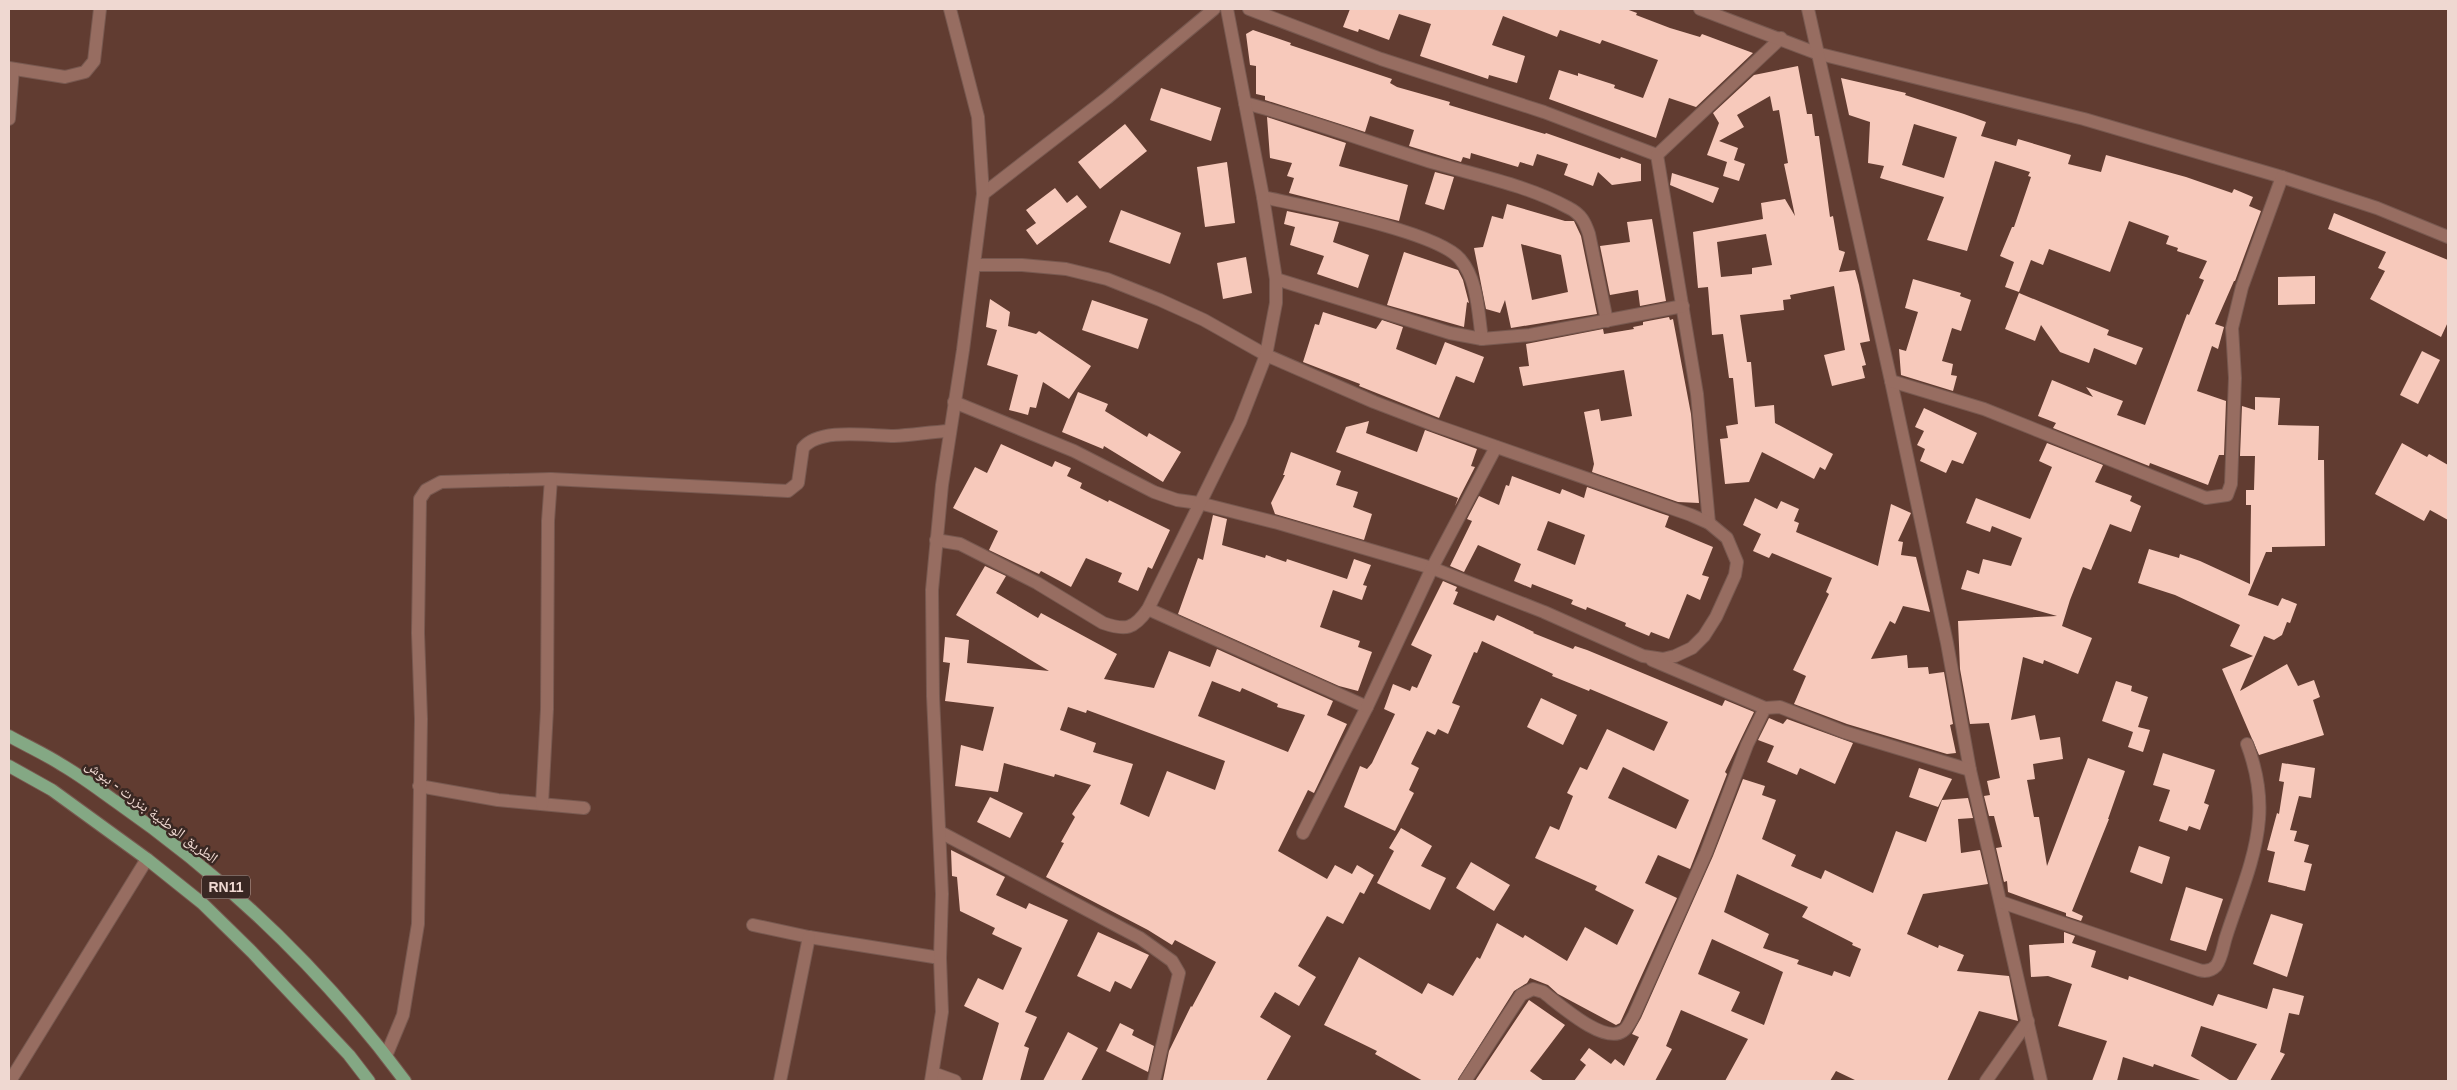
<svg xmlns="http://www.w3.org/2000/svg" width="2457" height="1090" viewBox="0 0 2457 1090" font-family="Helvetica,'Noto Naskh Arabic',sans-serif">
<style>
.building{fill:#f7c9bb;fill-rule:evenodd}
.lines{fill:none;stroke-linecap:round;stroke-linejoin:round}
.minor-casing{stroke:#785950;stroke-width:14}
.primary-casing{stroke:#785950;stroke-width:14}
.minor{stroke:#976d61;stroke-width:12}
.primary{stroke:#84a884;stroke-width:12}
.labels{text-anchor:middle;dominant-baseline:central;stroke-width:5;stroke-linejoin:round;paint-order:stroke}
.shield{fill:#3a2823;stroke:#b9a39d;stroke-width:1}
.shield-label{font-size:14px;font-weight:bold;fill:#efd8d1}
.street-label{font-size:15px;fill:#efd8d1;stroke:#3a2823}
</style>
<rect width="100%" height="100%" fill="#613c31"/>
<g class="building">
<polygon points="1350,9 1626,9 1637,13 1636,15 1670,28 1700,37 1702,34 1753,53 1696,107 1669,98 1656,138 1549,99 1559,70 1578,76 1578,73 1615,85 1614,88 1643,98 1658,60 1602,40 1600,44 1560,30 1557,37 1503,16 1492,45 1525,56 1517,83 1489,75 1488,79 1420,56 1431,24 1399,14 1389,40 1359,29 1358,32 1343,27"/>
<polygon points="1253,30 1291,43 1290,45 1392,79 1390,83 1397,87 1450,102 1449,105 1545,134 1546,133 1620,159 1621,157 1641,164 1641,181 1612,185 1598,172 1593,186 1564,175 1568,164 1537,154 1533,166 1520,162 1518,167 1471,153 1470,159 1463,157 1461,162 1409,146 1414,130 1370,116 1365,132 1265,100 1265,96 1256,94 1256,66 1250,65 1246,34"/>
<path d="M1798,66L1807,114H1812L1815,136H1819L1830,217L1833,216L1839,250L1845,252L1839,272L1855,270L1859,285L1870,341L1860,343L1866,365L1862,366L1865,378L1832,386L1824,355L1845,350L1834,286L1790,295L1791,299L1783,300L1784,310L1740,315L1747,362H1751L1755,407L1774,405L1775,423L1833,454L1825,470L1820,467L1814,479L1762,452L1749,482L1725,484L1720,439L1728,438L1726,426L1738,424L1733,378H1729L1723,334L1712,335L1708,287L1698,288L1693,232L1763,219L1761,203L1785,199L1795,216L1784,164L1788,163L1779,110L1773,111L1770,96L1737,115L1744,127L1719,141L1738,148L1734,160L1745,164L1739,181L1723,176L1727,162L1707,155L1719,123L1713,113L1754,75ZM1766,234L1772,265L1752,268V274L1721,277L1717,242Z"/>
<path d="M1841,78L1906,93L1905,95L1964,114L1986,122L1981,136L2016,146L2018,139L2071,155L2068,164L2101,172L2106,155L2186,177L2232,193L2234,189L2253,197L2249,206L2261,211L2235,281H2234L2215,324L2224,327L2218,349L2212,346L2197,391L2226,401L2224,455H2219L2208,485L2150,463L2149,466L2053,428L2056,423L2038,416L2052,380L2093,397L2086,387L2123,401L2117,415L2145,425L2187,314L2189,315L2204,280L2199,278L2207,261L2177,251L2178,248L2166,244L2169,236L2129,221L2110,272L2049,249L2043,265L2031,260L2019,292L2005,287L2014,262L2000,256L2012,227H2014L2031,177L2028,176L2030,172L1995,161L1967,251L1927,240L1944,197L1880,178L1884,166L1868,163L1870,122L1849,115ZM1914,124L1957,137L1944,178L1902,165Z"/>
<polygon points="1161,88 1221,108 1211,141 1150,120"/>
<polygon points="1267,117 1346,143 1339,166 1408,185 1399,221 1289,193 1294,178 1287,176 1292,163 1270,158"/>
<polygon points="1125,124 1147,151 1100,189 1078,162"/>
<polygon points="1227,162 1235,223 1205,227 1197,167"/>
<polygon points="1435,172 1454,177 1444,210 1425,204"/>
<polygon points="1672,173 1719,188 1713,203 1670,185"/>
<polygon points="1055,188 1067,203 1077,195 1087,207 1037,245 1026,230 1036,223 1026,210"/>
<path d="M1507,204L1565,221H1574L1581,236L1597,314L1511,328L1505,300L1500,313L1486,309L1474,248L1483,247L1492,216L1503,219ZM1521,244L1561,255L1568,292L1532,300Z"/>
<polygon points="1121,210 1181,233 1170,264 1109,242"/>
<polygon points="1287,211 1339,222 1333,242 1369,255 1358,288 1317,274 1324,256 1290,245 1295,227 1284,224"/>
<polygon points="2334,213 2448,260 2448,322 2441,337 2370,299 2385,271 2378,268 2386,252 2328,229"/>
<polygon points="1652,219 1666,301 1640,306 1638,290 1610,295 1600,246 1630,242 1627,222"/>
<polygon points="1404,252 1458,270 1463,280 1469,303 1467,302 1464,327 1387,305"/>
<polygon points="1246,257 1252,293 1223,299 1217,263"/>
<polygon points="2315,276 2315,304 2278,305 2278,277"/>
<polygon points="1913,279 1961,293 1960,296 1971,300 1961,331 1952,328 1942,361 1953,364 1951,375 1957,376 1953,391 1901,375 1899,349 1906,351 1918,312 1905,308"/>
<polygon points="2019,293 2109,330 2107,335 2143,348 2136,365 2094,348 2089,363 2060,352 2041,325 2035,341 2005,329"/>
<polygon points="990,299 1010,312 1008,326 1036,334 1039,331 1091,366 1069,399 1043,382 1036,408 1030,407 1028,415 1009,410 1018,375 987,365 997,330 986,327"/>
<polygon points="1092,300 1148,319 1138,349 1082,330"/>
<polygon points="1323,312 1376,329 1382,320 1403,327 1396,349 1436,365 1445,342 1484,357 1474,383 1456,376 1439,418 1359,386 1360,384 1303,362 1315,324 1319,325"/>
<polygon points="1669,317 1670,320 1673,319 1691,414 1699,503 1678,502 1592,472 1594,464 1584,412 1599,409 1601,421 1632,416 1624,370 1523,386 1519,367 1529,366 1526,344 1603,329 1604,334 1634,329 1633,327 1643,325 1643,322"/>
<polygon points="2422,351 2440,360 2418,404 2400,395"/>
<polygon points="1078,392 1108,404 1105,411 1147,437 1149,433 1181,452 1163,482 1104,446 1103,449 1062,432"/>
<polygon points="2255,397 2280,398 2278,425 2319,426 2318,460 2324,460 2325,546 2272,547 2272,552 2266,552 2248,595 2278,606 2282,598 2297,604 2290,623 2287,622 2282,635 2274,640 2264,636 2240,691 2287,664 2298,686 2314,680 2320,697 2313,700 2324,735 2259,755 2222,669 2253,656 2230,646 2240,625 2175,595 2138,583 2149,549 2179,558 2180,554 2200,561 2250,584 2251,505 2246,505 2246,490 2254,490 2255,456 2240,456 2242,406 2255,410"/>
<polygon points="1924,408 1977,433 1963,464 1952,460 1946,473 1920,461 1925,449 1917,445 1924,431 1915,427"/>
<polygon points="1369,421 1366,433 1417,452 1425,430 1477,449 1471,466 1475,467 1455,506 1458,498 1336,452 1346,427"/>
<polygon points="2047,443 2103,465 2095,482 2132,496 2130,501 2141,506 2131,532 2110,524 2091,570 2083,567 2070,600 2062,626 2092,638 2078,674 2044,660 2043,664 2023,657 2011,720 2035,715 2040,740 2060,737 2063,759 2033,764 2035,779 2027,780 2034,817 2039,817 2047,866 2088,758 2125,771 2108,819 2109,819 2072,911 2083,916 2081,921 2066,916 2066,913 2008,892 2007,881 2004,882 1996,848 2002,847 1994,816 1989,816 1984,796 1990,795 1987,781 2000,778 1989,723 1970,724 1960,669 1958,621 2057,616 1961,589 1967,570 1979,574 1983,559 2011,566 2022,538 1992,526 1990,532 1966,523 1976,498 2030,519 2052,467 2039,461"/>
<polygon points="2402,443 2427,457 2429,454 2448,465 2448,520 2430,510 2424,521 2375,494"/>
<polygon points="1001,444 1052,467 1055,461 1071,468 1067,476 1082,483 1080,488 1108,502 1109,500 1170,530 1152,569 1148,567 1138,591 1118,582 1122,573 1086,558 1071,587 1041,571 1039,574 989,550 998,531 953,508 975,467 987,473"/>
<polygon points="1291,452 1341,471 1336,485 1358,492 1353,507 1372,514 1364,540 1275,514 1271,503 1285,475 1283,475"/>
<path d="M1512,476L1560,494L1562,489L1584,498L1587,487L1660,513L1669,516L1665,527L1713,547L1702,575L1709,577L1700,600L1687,594L1669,639L1651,632L1649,636L1625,626L1626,623L1587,607L1586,610L1571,604L1573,600L1532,584L1531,588L1514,581L1521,564L1478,545L1464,572L1450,566L1472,521L1467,519L1479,496L1499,505L1506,485L1509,486ZM1548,521L1585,535L1575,565L1537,550Z"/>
<polygon points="1755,498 1777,509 1781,501 1799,509 1794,521 1799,523 1796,532 1878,566 1891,504 1911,513 1898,541 1903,542 1901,555 1916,557 1930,612 1903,606 1895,624 1890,621 1871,659 1907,655 1908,668 1928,667 1929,674 1944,672 1953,724 1950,725 1956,753 1947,754 1847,724 1794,704 1806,676 1793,670 1829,594 1826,592 1832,578 1772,553 1769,558 1753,551 1761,534 1743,525"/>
<polygon points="1213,515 1227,519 1222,545 1265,558 1266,555 1286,562 1287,559 1347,579 1354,559 1371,565 1363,585 1367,586 1362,600 1333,590 1320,627 1360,641 1358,647 1372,652 1358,691 1339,686 1178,614 1198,558 1203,560"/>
<path d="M985,566L1006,576L996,593L1038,618L1041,613L1117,654L1104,679L1154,688L1169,651L1210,667L1217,649L1333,701L1327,715L1347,724L1314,793L1308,790L1278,851L1327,879L1335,865L1352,874L1357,865L1374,875L1364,894L1360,892L1343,924L1327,916L1298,966L1316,977L1299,1006L1275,992L1260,1017L1291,1036L1266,1081L1163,1080L1169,1051L1191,1006L1192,1007L1216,962L1175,940L1172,945L1148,930L1046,877L1064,843L1061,842L1075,817L1072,814L1091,785L1055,774L1054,777L1004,763L998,792L955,786L961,745L983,751L994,707L945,701L950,663L943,662L945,637L969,640L967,663L1049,671L956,615ZM1212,681L1240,692L1242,688L1278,704L1277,707L1305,715L1288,752L1198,716ZM1068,707L1086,713L1087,710L1225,761L1215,790L1167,771L1149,817L1120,804L1133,764L1093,752L1096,743L1060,730Z"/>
<path d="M1443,581L1457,587L1455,591L1458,592L1453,604L1494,621L1497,615L1534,632L1533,633L1573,649L1575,646L1587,650L1722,706L1725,700L1754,712L1725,772L1727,774L1690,869L1658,855L1645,883L1677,898L1620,1023L1616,1025L1558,994L1548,985L1530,978L1527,983L1514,991L1457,1081H1423L1375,1054L1377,1051L1324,1025L1359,957L1422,994L1428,983L1453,996L1477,957L1480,959L1497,923L1523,938L1525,935L1567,961L1585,927L1617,945L1634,910L1595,890L1597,886L1535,858L1550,826L1559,830L1573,796L1567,793L1580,767L1587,770L1607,729L1654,751L1668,722L1590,689L1589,691L1552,676L1553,674L1482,641L1477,653L1474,652L1452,703L1460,706L1448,734L1438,729L1435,735L1427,731L1411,764L1419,768L1409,790L1414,793L1395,831L1344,807L1360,766L1367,769L1372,763L1395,714L1384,709L1393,684L1410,691L1412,686L1417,688L1432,655L1411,645ZM1623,767L1689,800L1676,829L1608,798Z"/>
<polygon points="2116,681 2132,686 2131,691 2148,697 2138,727 2150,730 2143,752 2128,747 2133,732 2102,721"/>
<polygon points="1541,698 1577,715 1563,745 1527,727"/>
<polygon points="1769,718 1783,724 1787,719 1853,743 1835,784 1800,768 1797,775 1767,762 1774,746 1758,740"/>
<polygon points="2163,753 2215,770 2204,803 2209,805 2200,830 2189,826 2187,831 2159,821 2170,790 2153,785"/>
<polygon points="2282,763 2315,768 2311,798 2299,796 2290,830 2297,831 2294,841 2309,845 2304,862 2312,864 2305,891 2268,882 2275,852 2267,850 2277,813 2279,814 2284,782 2279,781"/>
<polygon points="1919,768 1952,779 1938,807 1909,797"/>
<path d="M1743,779L1765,786L1762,795L1776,800L1762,839L1796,855L1791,866L1821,879L1825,870L1873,893L1896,831L1926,842L1942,800L1968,798L1973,818L1958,819L1961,853L1980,850L1988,884L1923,894L1907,934L1938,948L1939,945L1964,955L1957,971L2009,976L2018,1021L1979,1011L1947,1081H1857L1836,1071L1830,1081H1725L1748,1039L1681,1010L1666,1046L1672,1049L1655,1081H1574L1586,1065L1580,1060L1589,1048L1611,1064L1615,1059L1624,1066L1639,1037L1632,1034L1641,1018L1713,856ZM1737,874L1808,907L1802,917L1853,943L1852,945L1861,949L1850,977L1834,971L1832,976L1797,964L1799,960L1763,948L1769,934L1724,912ZM1712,939L1783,972L1764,1025L1731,1011L1740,992L1698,974Z"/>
<polygon points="990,797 1023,813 1010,838 977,822"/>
<polygon points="1401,828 1432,846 1421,866 1446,878 1430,910 1377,883 1394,851 1389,848"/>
<polygon points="2139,846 2170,857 2162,884 2130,872"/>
<polygon points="951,850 1005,877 996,895 1026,909 1029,903 1068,920 1025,1012 1037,1017 1024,1046 1029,1048 1020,1081 982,1081 999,1023 964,1006 978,978 1003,990 1022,948 992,934 995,928 960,911 957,877 952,876"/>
<polygon points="1471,862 1510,885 1494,911 1456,888"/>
<polygon points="2186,887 2223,899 2206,951 2170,940"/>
<polygon points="2271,914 2303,924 2287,977 2253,964"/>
<polygon points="1098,932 1149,955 1131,989 1115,981 1110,992 1077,976"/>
<polygon points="2064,932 2075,936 2072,943 2096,951 2091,967 2128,980 2129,976 2213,1006 2218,994 2267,1009 2273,988 2304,996 2299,1015 2289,1013 2280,1052 2285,1054 2270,1081 2236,1081 2257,1044 2201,1026 2191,1056 2231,1081 2203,1081 2154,1064 2153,1067 2123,1057 2117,1081 2092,1081 2107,1041 2058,1026 2072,984 2048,976 2031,977 2029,945 2064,943"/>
<polygon points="1529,1000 1565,1025 1530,1071 1544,1081 1475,1081"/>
<polygon points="1120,1023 1134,1030 1132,1035 1154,1046 1148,1072 1106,1051"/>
<polygon points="1068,1032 1098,1048 1081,1081 1043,1081"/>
</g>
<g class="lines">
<g class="minor-casing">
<g id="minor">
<polyline points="1249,9 1381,59 1544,112 1657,155 1781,38"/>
<polyline points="1700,9 1816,53 2084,119 2282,177 2377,208 2448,237"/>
<polyline points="1808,9 1891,381 1947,643 1970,770 2041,1081"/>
<polyline points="9,68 65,77 85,72 94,61 100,9"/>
<path d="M1245,103C1306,119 1365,141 1425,160C1473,175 1525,184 1569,208C1581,214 1585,222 1589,234L1607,321"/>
<polyline points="9,119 13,69"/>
<polyline points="1657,155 1697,394 1709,523"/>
<polyline points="983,194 1107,98 1214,9"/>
<path d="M1263,197C1303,206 1437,231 1460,259C1478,280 1478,313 1482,339"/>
<polyline points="1276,279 1450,333 1482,339 1530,335 1683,306"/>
<polyline points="1891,381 1984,409 2206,498 2227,495 2231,484 2235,378 2232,328 2242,287 2282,177"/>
<polyline points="954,402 1074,451 1154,492 1177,500 1199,503 1278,523 1432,568 1544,612 1643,656 1663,659 1675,656 1692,648 1704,636 1716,617 1735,575 1737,562 1727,538 1709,523 1691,515 1434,425 1374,402 1266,355 1204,320 1160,300 1107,279 1066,269 1022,265 975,265"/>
<path d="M551,479L788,491L798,483L803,448C819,427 871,436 894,436C912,435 931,432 949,431"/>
<path d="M936,540L960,544L1037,583L1103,623C1126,631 1134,629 1148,609L1240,422L1266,355L1276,303V279L1263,197L1227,9"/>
<polyline points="1148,609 1367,707 1303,833"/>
<polyline points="1652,660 1765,708"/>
<polyline points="1367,707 1432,568 1496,447"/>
<polyline points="419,786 498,800 584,808"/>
<polyline points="940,832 1140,938 1172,961 1179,973 1154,1081"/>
<path d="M2001,902L2199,970C2206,972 2211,971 2216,966C2222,958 2223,946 2226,937C2238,899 2256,859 2259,819C2261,794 2256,768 2247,744"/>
<polyline points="753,925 809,937 940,958"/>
<polyline points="386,1056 403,1015 418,924 421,719 418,633 420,499 426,490 441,482 551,479 548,521 547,709 542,804"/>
<polyline points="933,1073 955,1081"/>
<polyline points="10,1081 147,859"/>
<polyline points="780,1081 809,937"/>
<polyline points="931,1081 942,1012 940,958 942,894 933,696 932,590 942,485 963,350 983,194 978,117 950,9"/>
<path d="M1465,1081L1521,995L1533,989L1543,992C1559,1004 1604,1045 1623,1031C1628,1028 1631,1020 1634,1015L1706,853L1747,745L1765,708L1780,707L1844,732L1970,770"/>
<polyline points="1986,1081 2028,1021"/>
</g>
</g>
<g class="primary-casing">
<g id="primary">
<path d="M9,736C27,746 45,754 62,765C81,776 98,789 115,801C226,878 325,973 405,1081"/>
<polyline points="9,766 52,790 147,859 202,903 252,952 349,1055 369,1081"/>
</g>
</g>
<use href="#minor" class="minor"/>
<use href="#primary" class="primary"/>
</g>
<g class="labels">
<rect class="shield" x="202" y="875.5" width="48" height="23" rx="4"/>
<g class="shield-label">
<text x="226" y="887">RN11</text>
</g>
<g class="street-label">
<text transform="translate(152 811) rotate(37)">الطريق الوطنية بنزرت - ببوش</text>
</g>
</g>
<rect width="2457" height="1090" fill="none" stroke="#efd8d1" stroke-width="20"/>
</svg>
